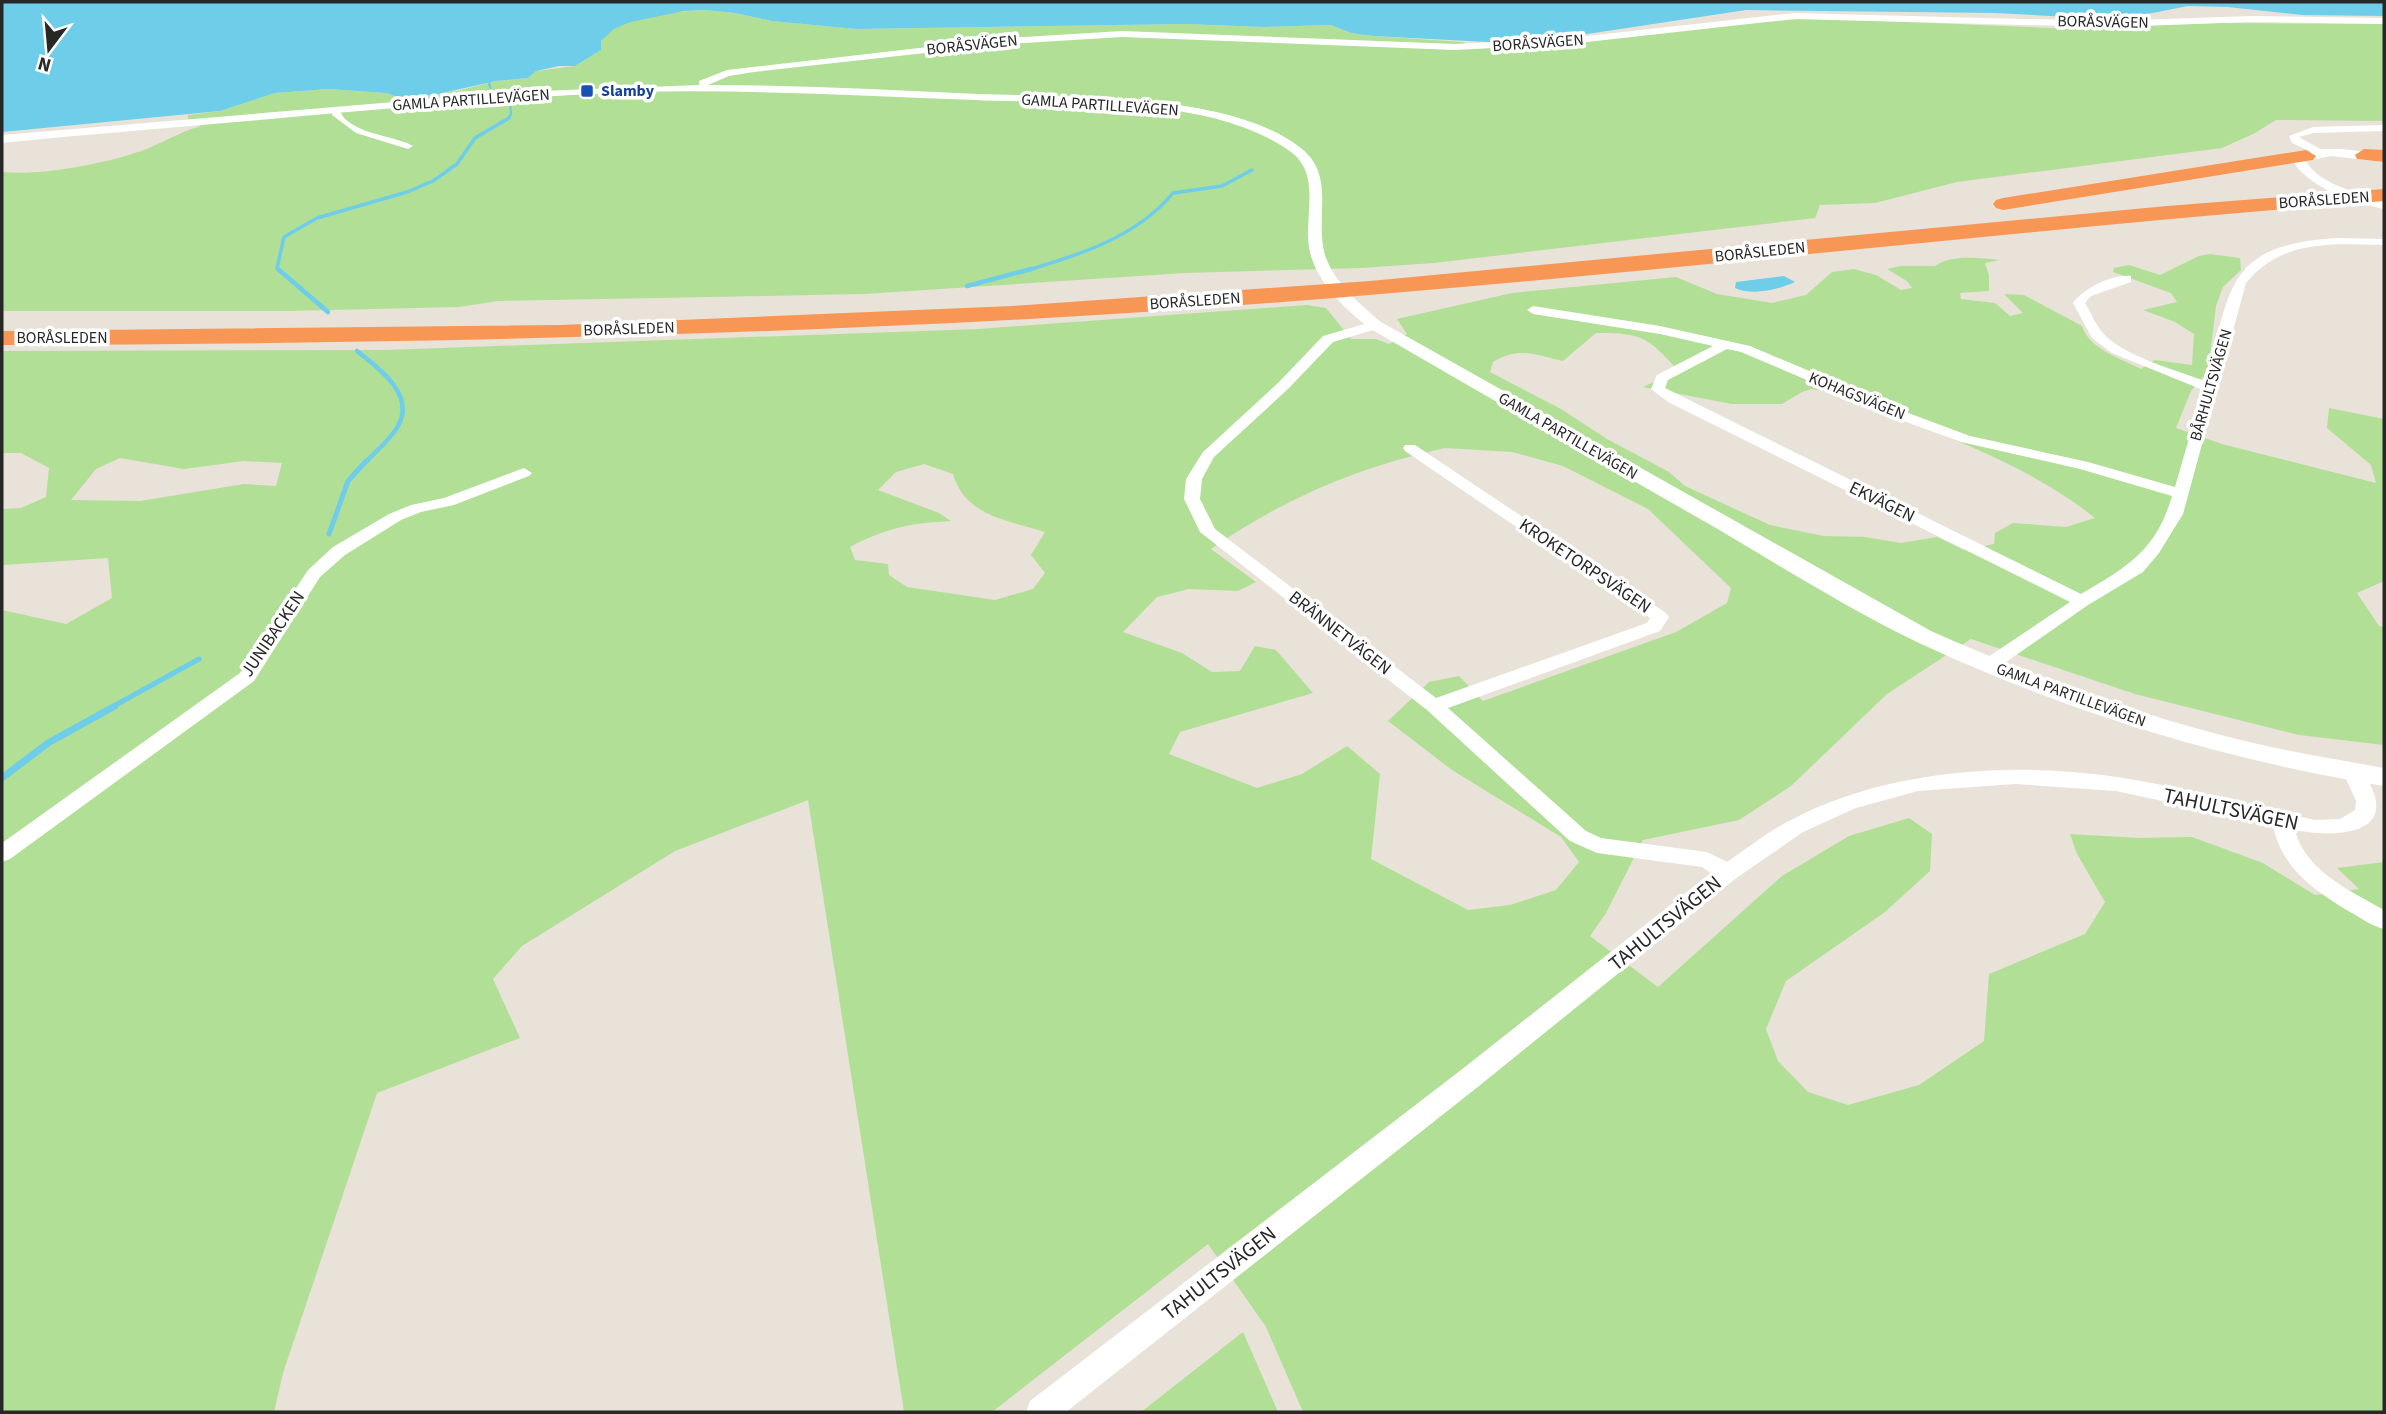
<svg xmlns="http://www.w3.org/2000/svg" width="2386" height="1414" viewBox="0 0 2386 1414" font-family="'Source Sans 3',sans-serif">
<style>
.green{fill:#b1df96;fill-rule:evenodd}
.water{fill:#6ecde9}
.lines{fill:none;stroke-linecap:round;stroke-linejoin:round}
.stream-far4{stroke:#6ecde9;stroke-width:2.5}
.stream-far3{stroke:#6ecde9;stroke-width:3.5}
.stream-far2{stroke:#6ecde9;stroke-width:4.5}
.stream-far1{stroke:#6ecde9;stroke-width:5}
.stream{stroke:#6ecde9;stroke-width:7}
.minor{fill:#fff;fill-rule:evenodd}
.tertiary{fill:#fff;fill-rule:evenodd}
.motorway{fill:#f89655;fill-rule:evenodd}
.transit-dot{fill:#1a4fb4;stroke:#fff;stroke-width:2.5}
.labels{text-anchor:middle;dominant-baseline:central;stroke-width:7;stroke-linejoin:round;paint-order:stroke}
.far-street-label{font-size:16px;fill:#272727;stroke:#fff}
.far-transit-label{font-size:16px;font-weight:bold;fill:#164399;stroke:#fff;text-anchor:start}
.street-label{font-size:18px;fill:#272727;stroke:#fff}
.near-street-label{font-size:21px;fill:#272727;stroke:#fff}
</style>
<rect width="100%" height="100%" fill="#e9e2d9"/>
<g class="green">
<path d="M705,10L735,13L772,21L857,29L1186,24L1264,27L1331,25L1351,33L1373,36L1463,42L1475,48L1811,18L2073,29L2217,23L2384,24V121L2276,120L2255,133L2222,148L1957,182L1875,203L1820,205L1815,218L1434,263L1361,268L1185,273L864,294L498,301L459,307L290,311H2V172C42,176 103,164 141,151C163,143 179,132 201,126L188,120V115L220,111L275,93L328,89L386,93L399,97L457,91L496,81L528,78L536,71L575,66L601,50L600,43C619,14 673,12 705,10Z"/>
<path d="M2210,254L2240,258L2241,270L2223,287L2216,306L2209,364L2204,376L2191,391L2176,428L2222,444L2376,483L2371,465L2327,428L2329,408L2384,419V581L2357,593L2379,626L2384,627V745L2299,735L2135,694L1971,639L1887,694L1791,786L1739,820L1643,840L1606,913L1590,936L1658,987L1782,876L1849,836L1909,818L1932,834L1930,871L1885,912L1786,981L1766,1029L1778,1061L1808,1092L1848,1105L1919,1085L1984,1041L1989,974L2085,934L2105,902L2077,854L2070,834L2139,838L2192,837L2263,863L2315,895L2359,889L2337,868L2384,862V1412H1303L1266,1327L1208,1244L992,1412H904L808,800L675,851L522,946L493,979L520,1038L377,1093L283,1373L274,1412H2V610L66,624L112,598L108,558L2,565L3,509L21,508L46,497L49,468L21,453H2V351L385,350L978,329L1307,305L1326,308L1351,339H1376L1389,344L1407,334L1397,319L1512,293L1676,277L1717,294L1772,303L1806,295L1832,272L1854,269L1876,275L1901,290L1912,288L1907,281L1887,269L1901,266H1935C1951,254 1980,258 2000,260L1985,263L1989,275V291L1960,293L1961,299L1995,303L2010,316L2023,313L2004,294L2024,295L2082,326C2089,349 2122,359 2141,369L2155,360L2192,365L2194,334L2175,322L2143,310L2177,302L2171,293L2113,272L2114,268L2129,265L2160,275L2199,256ZM1596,333C1643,333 1647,337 1679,371L1643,387L1732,404H1782L1802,392L1812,389L1844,395C1929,431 2023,460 2095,518L2066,527L2013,523L1995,533L1994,544L1964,550L1937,537L1901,543L1865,537L1824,536L1770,525L1685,486L1669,472L1607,439L1561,409L1490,372L1493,362C1519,346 1535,355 1563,361ZM1445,448L1512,452L1563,466L1648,509L1731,588L1727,603L1676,632L1483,701L1459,676L1429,682L1388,721L1452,770L1561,837L1579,862L1556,890L1510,905L1468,910L1371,859L1380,774L1347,746L1302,774L1257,788L1169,754L1180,732L1313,693L1276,650L1255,646L1240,671L1212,672L1182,653L1123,632L1157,597L1189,589L1238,591L1256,582L1211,549C1284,498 1359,467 1445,448ZM120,458L184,469L244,461L282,463L276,486L244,484L140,501L71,500L96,469ZM924,464L953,474C965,516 1007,520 1045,532L1031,555L1045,573L1033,589L995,600L907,587L889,575L888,564L855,560L850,547C886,528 910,523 951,521L939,513L878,490L896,472Z"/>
<polygon points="1243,1332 1278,1412 1141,1412"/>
</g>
<g class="water">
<polygon points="2,2 2384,2 2384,16 2303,15 2228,7 2188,6 2137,16 2104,19 1996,13 1746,10 1554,39 1488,42 1373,36 1351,33 1331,25 1264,27 1186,24 856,29 772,21 735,13 705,10 684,11 630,22 614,29 601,41 601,50 575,66 559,66 536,71 528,78 496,81 438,94 398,97 386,93 328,89 275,93 220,111 2,132"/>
<path d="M1784,276L1795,282C1777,290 1753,296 1735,288L1736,282Z"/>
</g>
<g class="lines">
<g class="stream-far4">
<polyline points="489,83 492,94"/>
<polyline points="507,120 511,114 510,101"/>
</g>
<g class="stream-far3">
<polyline points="280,271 277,268 284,237 317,218 407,192 433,181 457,164 475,138 509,118"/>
<path d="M1025,271C1079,255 1137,237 1173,193L1222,186L1252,170"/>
</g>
<g class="stream-far2">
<polyline points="278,269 328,312"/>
<polyline points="967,286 1031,269"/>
<path d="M357,351C378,368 416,394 398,426C391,439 375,452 365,463"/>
</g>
<g class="stream-far1">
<polyline points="329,534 348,481 366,461"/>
<polyline points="112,707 199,659"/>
</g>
<polyline class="stream" points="2,778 48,743 115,706"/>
<g class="minor">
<path d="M333,108H339C345,134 395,135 413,146L408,149L356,133L332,115Z"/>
<polygon points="2384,125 2384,131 2314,133 2299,137 2324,151 2324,155 2320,156 2292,143 2289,136 2313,127"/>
<path d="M2337,238L2384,239V245C2332,244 2282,239 2246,283L2183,514L2159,553L2143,572L2088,605L1996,669L1989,671L1980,665L1982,661L2070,602L1668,402L1651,389L1657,375L1713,346L1660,334L1533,314L1527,310L1533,306L1660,326L1750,346L1911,414L1970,436L2088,462L2175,487L2203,390L2112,353L2092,338L2073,303C2084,288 2112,274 2131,276V282L2091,296L2085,303C2091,312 2095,324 2102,332C2122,356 2176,370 2205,381C2232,288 2224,245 2337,238ZM1727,349L1741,352L1901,420L1961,442L2080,469L2172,496C2156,551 2127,567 2081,594L1665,388L1668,380Z"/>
<path d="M1375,321L1380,322V328L1333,342L1289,388L1214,457L1202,479L1200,499L1215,529L1436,698L1647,623L1650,618L1405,451L1403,448L1405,445H1415L1666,613L1669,617L1660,631L1448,708L1586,831L1601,838L1707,852L1727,862C1747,849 1767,832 1789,821C1885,770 2010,761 2117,777C2183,787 2249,806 2315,820L2340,819L2355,810L2356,801L2343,772L2346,767H2360C2366,776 2375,791 2376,802C2381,840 2317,835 2295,830C2305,871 2351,891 2384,910V929C2372,926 2361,918 2350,912C2315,891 2281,868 2273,825L2116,791L2015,784L1918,791L1856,808L1803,832L1735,879L1479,1086L1066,1412H1026L1030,1401L1461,1070L1711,873L1702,867L1597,853L1570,841L1427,710L1200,532L1184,499L1186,479L1203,452L1279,382L1323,336Z"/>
<polygon points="524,468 532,473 529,476 454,505 421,512 401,520 345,555 320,577 254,681 10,859 2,862 2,843 240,673 308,570 333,547 389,514 411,505 444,498"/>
</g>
<g class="tertiary">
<path d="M1794,13L2107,21L2251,16L2384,18V24L2251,22L2107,27L1794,19L1569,44L1455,50L1122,37L1007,44L754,72L729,76L708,85C798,85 888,90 978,94C1066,97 1231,91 1302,149C1337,177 1313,221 1326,258C1336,284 1360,304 1381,322L1931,631C2024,672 2119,708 2217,734C2272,749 2328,758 2384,768V786C2224,760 2064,711 1917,642C1848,609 1782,567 1716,528C1600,462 1485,395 1369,328C1347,310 1322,288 1312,259C1299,225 1325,178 1291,152C1213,95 1068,104 975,100C861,96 748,89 635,92C531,96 428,105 325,114C218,124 110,132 2,143V135L514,92L699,85V81L727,70L1007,38L1122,31L1455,44L1569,38Z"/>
<path d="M2320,149H2342L2384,154V162L2331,156L2306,161C2319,185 2360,193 2384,201V209C2353,202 2313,190 2294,163L2295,156Z"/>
</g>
<g class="motorway">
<polygon points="2364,149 2384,150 2384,162 2357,159 2355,155"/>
<polygon points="2306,150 2316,156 2313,160 2003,210 1996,208 1993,204 1996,200 2003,198"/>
<path d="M2384,189V201C1926,237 1469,296 1009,320C674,338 338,344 2,345V331L560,325L1012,306L1370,281L2167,206Z"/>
</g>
</g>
<rect class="transit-dot" x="580" y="84" width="14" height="14" rx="3.5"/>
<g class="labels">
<g class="far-street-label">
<text transform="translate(2103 22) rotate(1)">BORÅSVÄGEN</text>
<text transform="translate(1538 43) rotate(-4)">BORÅSVÄGEN</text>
<text transform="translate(972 45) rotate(-6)">BORÅSVÄGEN</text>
<text transform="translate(471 100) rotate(-4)">GAMLA PARTILLEVÄGEN</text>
<text transform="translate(1100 105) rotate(4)">GAMLA PARTILLEVÄGEN</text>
<text transform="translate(2324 200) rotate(-4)">BORÅSLEDEN</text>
<text transform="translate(1760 252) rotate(-6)">BORÅSLEDEN</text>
<text transform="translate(1195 301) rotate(-4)">BORÅSLEDEN</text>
<text transform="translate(629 329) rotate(-2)">BORÅSLEDEN</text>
<text x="62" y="338">BORÅSLEDEN</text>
<text transform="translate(2211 385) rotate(-74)">BÅRHULTSVÄGEN</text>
<text transform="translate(1857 396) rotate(22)">KOHAGSVÄGEN</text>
<text transform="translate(1568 436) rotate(30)">GAMLA PARTILLEVÄGEN</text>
<text transform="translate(2071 695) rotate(20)">GAMLA PARTILLEVÄGEN</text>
</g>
<g class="far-transit-label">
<text x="601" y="91">Slamby</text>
</g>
<g class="street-label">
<text transform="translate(1882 502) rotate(26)">EKVÄGEN</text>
<text transform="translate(1585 566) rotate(34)">KROKETORPSVÄGEN</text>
<text transform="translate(1340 633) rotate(38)">BRÄNNETVÄGEN</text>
<text transform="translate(273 634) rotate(-56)">JUNIBACKEN</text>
</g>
<g class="near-street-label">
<text transform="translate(2231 809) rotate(12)">TAHULTSVÄGEN</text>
<text transform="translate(1665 923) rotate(-39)">TAHULTSVÄGEN</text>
<text transform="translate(1219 1273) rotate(-38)">TAHULTSVÄGEN</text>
</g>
</g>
<rect width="2386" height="1414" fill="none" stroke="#272727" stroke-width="7"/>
<g transform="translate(49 49) rotate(196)" stroke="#ffffff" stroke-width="5" paint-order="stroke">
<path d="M0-5L12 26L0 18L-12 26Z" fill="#272727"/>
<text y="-10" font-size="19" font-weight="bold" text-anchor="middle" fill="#272727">N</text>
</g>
</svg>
